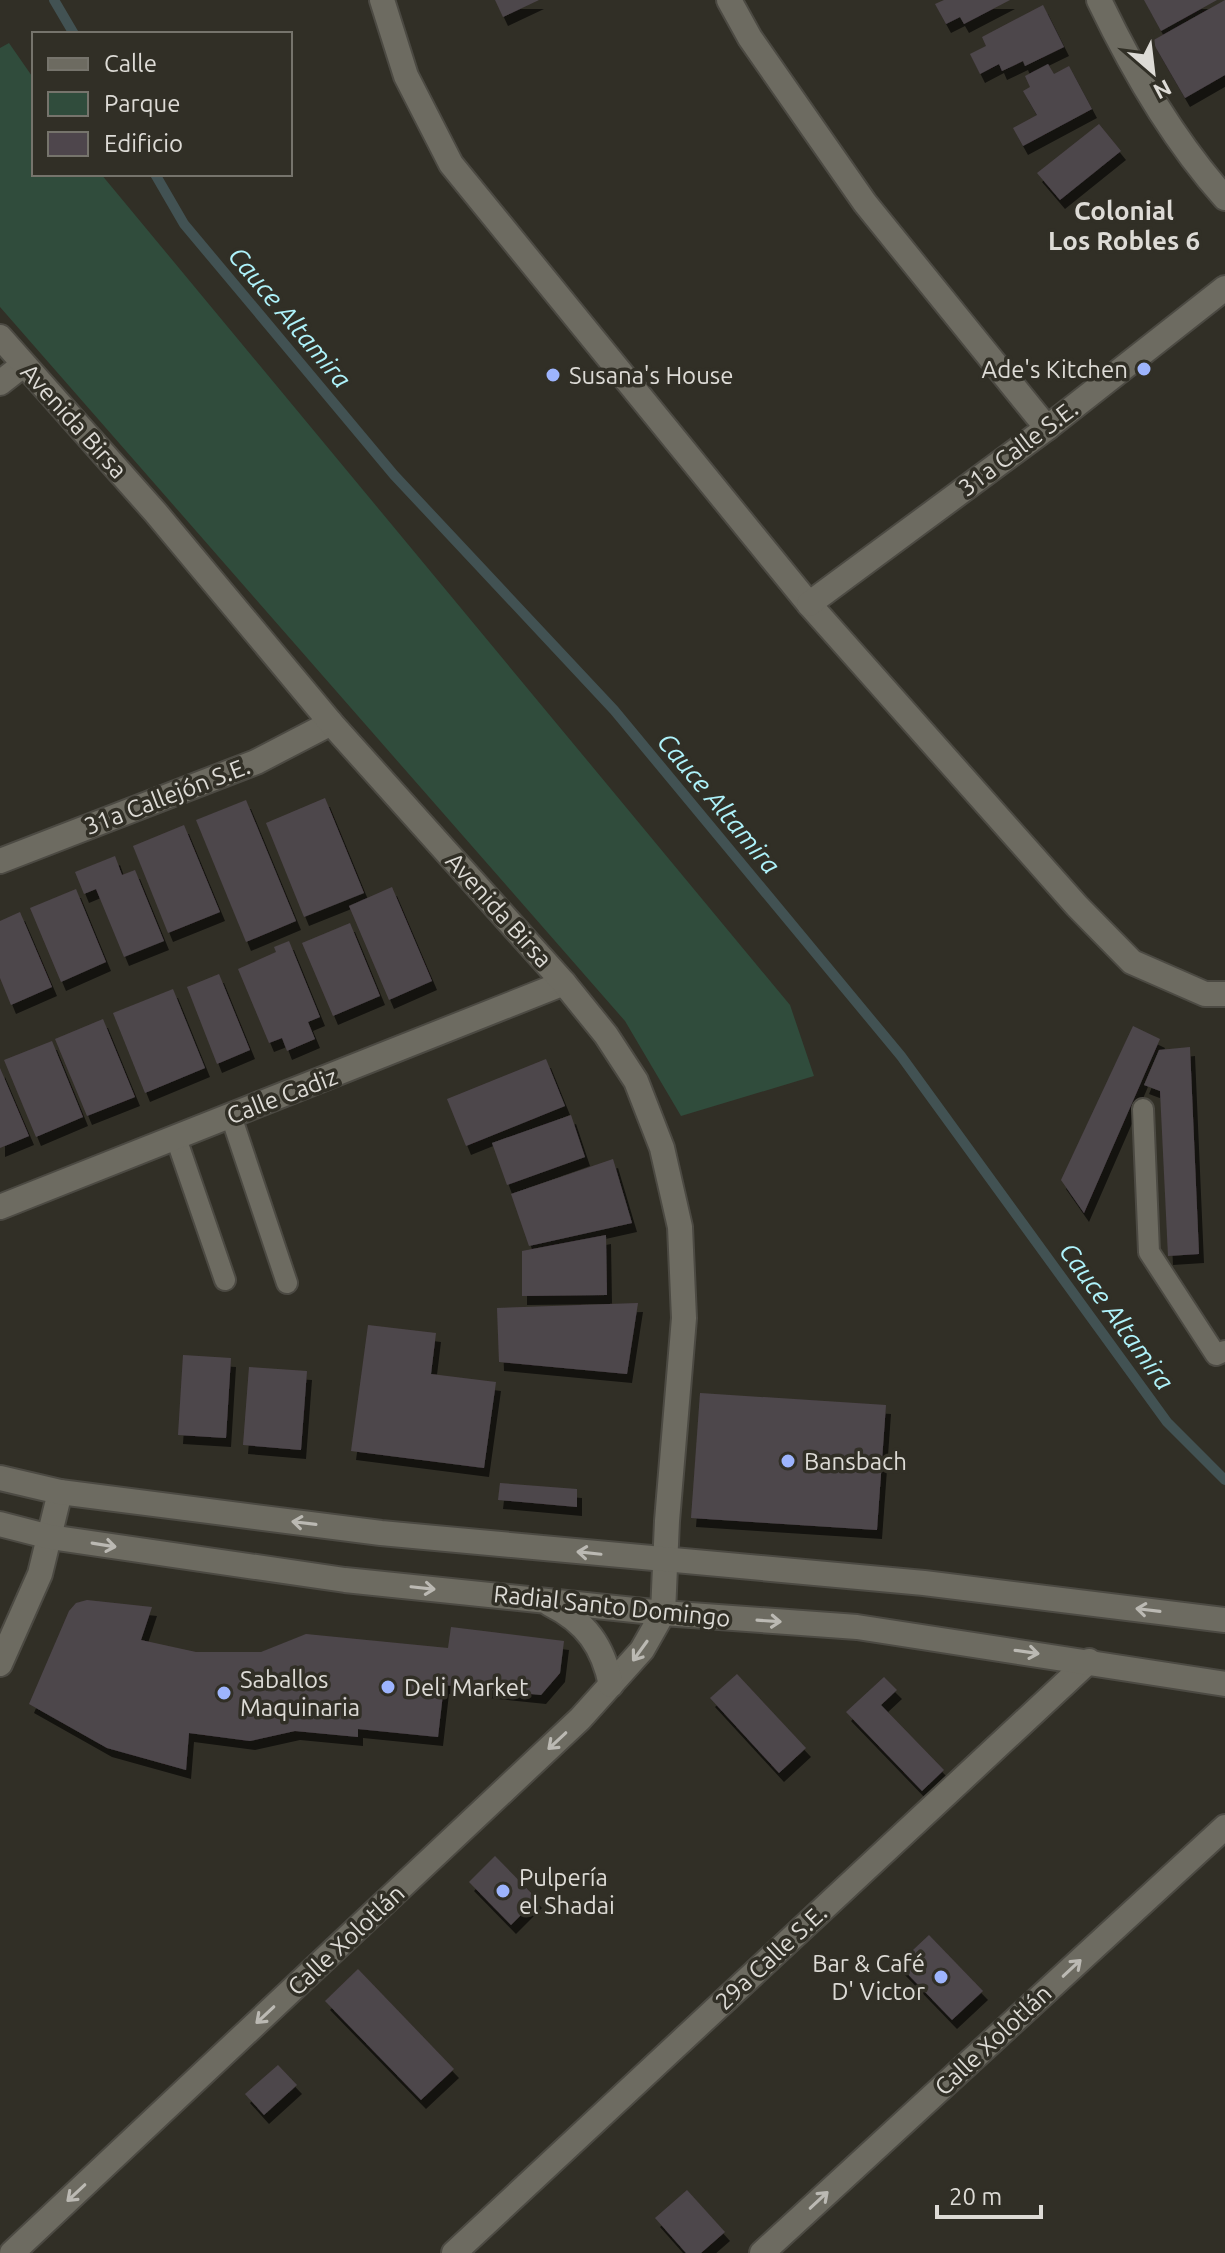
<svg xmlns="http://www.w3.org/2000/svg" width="1225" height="2253" viewBox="0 0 1225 2253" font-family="Ubuntu,sans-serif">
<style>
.green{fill:#304c3c}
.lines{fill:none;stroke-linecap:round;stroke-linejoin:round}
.stream{stroke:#425253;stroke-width:10}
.building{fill:#4e464c;filter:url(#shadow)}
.service-casing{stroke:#4c4a43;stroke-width:24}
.minor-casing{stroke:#4c4a43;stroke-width:28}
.tertiary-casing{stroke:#4c4a43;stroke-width:28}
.secondary-casing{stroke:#4c4a43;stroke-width:28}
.service{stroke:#6d6b61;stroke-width:20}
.minor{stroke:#6d6b61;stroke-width:24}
.tertiary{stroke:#6d6b61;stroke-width:24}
.secondary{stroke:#6d6b61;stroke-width:24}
.oneway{stroke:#bbb9b3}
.poi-dot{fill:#9db4fd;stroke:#312f26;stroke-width:3}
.labels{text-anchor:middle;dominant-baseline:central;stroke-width:7;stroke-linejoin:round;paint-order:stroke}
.poi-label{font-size:24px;fill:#dddbd6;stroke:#312f26;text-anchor:start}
.street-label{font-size:24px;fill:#dddbd6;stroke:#312f26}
.neighbourhood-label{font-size:26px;font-weight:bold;fill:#dddbd6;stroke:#312f26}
.water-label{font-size:26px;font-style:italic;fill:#aef2fa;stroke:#312f26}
</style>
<defs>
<filter id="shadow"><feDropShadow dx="5" dy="9" stdDeviation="0" flood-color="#0009"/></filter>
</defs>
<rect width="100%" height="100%" fill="#312f26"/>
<polygon class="green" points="9,43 34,79 34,174 101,174 790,1005 814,1076 681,1116 625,1021 0,307 0,48"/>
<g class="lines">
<g class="stream">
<polyline points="54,0 74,34"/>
<polyline points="155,174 184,224 394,475 614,710 901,1056 1167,1422 1225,1480"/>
</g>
</g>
<g class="building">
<polygon points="495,0 539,0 503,17"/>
<polygon points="944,0 1010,0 964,24 960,17 946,24 935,4"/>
<polygon points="1144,0 1217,0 1161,31"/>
<polygon points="1225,0 1225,75 1185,98 1152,41"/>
<polygon points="1043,5 1064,47 1025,66 1023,61 1002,71 999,64 980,74 970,54 986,46 982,37"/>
<polygon points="1048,64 1054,74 1069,66 1092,109 1023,146 1013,128 1037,115 1023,91 1030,87 1025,76"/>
<polygon points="1099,124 1121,151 1060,200 1037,173"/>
<polygon points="325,798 364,893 304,917 266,823"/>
<polygon points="246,800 296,921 246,942 196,820"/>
<polygon points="184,825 220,912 168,933 133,846"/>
<polygon points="115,856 122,875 135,870 164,941 124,957 96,889 84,894 75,872"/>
<polygon points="392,887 432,981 389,1000 349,906"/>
<polygon points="76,889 106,962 61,982 30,908"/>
<polygon points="20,912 52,987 11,1005 0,978 0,921"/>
<polygon points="350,923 380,996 333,1016 302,943"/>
<polygon points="289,941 320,1017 308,1022 315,1039 287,1051 282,1038 269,1043 238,969 276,952 274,947"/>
<polygon points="219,974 250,1050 217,1064 187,987"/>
<polygon points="173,989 205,1068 145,1093 113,1013"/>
<polygon points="103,1019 135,1097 87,1116 55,1039"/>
<polygon points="1133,1026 1160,1039 1084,1213 1061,1180"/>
<polygon points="52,1041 83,1117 36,1137 4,1060"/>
<polygon points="1190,1047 1199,1254 1168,1256 1160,1091 1144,1085 1159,1050"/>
<polygon points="546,1059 565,1106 466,1146 447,1099"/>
<polygon points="0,1068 29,1136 0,1148"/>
<polygon points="571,1115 585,1157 507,1185 492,1143"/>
<polygon points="613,1159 632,1223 529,1246 511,1194"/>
<polygon points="606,1235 607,1295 522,1296 522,1251"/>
<polygon points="638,1303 627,1374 499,1362 497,1308"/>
<polygon points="368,1325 436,1333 431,1374 496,1382 484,1468 351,1451"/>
<polygon points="183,1355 231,1358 226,1438 178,1435"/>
<polygon points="249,1367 307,1371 301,1450 243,1445"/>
<polygon points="700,1393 886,1405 877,1530 691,1518"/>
<polygon points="500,1483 577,1489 577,1507 498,1500"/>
<polygon points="87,1600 152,1607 141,1640 196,1652 261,1652 306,1634 448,1648 451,1627 564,1641 560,1673 541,1695 444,1685 438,1737 358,1729 358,1737 295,1731 250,1741 189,1733 186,1770 107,1748 29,1704 69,1611 76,1603"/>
<polygon points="737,1674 806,1748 779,1773 710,1698"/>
<polygon points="884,1677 897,1690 881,1705 944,1770 922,1791 846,1712"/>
<polygon points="495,1856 537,1899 511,1925 469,1882"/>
<polygon points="929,1935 983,1991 952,2020 898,1964"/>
<polygon points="358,1969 454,2069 421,2100 325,2001"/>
<polygon points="278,2065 297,2085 264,2115 245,2094"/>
<polygon points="687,2190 725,2232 701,2253 686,2253 655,2218"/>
</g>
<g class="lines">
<g class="service-casing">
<g id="service">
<polyline points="1143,1109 1149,1252 1216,1355 1225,1351"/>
<polyline points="231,1116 287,1283"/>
<polyline points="176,1138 225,1280"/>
</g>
</g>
<g class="minor-casing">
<g id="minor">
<polyline points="382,0 406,76 451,164 809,604 1077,906 1132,962 1205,994 1225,994"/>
<polyline points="729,0 750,38 865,203 1047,428"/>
<path d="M1099,0C1132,69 1174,141 1225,198"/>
<polyline points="0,383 23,365"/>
<polyline points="809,604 1047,428 1225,288"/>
<polyline points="0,861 256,762 331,723"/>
<polyline points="0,1207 564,983"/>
<polyline points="0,1664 40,1574 60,1492"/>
<polyline points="454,2253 1089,1661"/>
</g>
</g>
<g class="tertiary-casing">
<g id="tertiary">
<polyline points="0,337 156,513 331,723 564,983 606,1035 636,1081 662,1148 680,1227 684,1318 667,1521 663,1613 642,1650 580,1719 12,2253"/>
<polyline points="762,2253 1225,1827"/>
</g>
</g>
<g class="secondary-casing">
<g id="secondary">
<polyline points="0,1478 60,1492 381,1533 924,1583 1225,1620"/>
<polyline points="0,1524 50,1537 345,1580 663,1613 857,1627 1225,1684"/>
<path d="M550,1604C586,1622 603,1646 611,1685"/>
</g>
</g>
<use href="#service" class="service"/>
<use href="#minor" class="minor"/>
<use href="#tertiary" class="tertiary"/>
<use href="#secondary" class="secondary"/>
</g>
<defs><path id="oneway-shaft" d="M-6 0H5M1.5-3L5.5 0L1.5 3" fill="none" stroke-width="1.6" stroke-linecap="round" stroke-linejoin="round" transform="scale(2)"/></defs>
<g class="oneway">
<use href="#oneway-shaft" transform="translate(304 1523) rotate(-173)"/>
<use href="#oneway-shaft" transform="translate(104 1545) rotate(9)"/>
<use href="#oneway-shaft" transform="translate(589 1553) rotate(-174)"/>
<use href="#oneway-shaft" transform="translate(423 1588) rotate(6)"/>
<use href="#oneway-shaft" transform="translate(1148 1610) rotate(-173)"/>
<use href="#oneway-shaft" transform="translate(769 1621) rotate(4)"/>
<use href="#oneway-shaft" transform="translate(640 1651) rotate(126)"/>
<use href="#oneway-shaft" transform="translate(1027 1652) rotate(8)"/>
<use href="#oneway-shaft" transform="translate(557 1741) rotate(137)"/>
<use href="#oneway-shaft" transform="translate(1072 1968) rotate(-43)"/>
<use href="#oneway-shaft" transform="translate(265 2015) rotate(137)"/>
<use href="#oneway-shaft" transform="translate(76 2193) rotate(137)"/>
<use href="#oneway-shaft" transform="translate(819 2200) rotate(-43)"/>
</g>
<g class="poi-dot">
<circle cx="1144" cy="369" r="8"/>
<circle cx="553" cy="375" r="8"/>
<circle cx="788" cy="1461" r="8"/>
<circle cx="388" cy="1687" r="8"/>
<circle cx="224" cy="1693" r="8"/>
<circle cx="503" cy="1891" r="8"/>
<circle cx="941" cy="1977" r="8"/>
</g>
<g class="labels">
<g class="poi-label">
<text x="1128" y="369" text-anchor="end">Ade's Kitchen</text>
<text x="569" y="375">Susana's House</text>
<text x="804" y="1461">Bansbach</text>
<text x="240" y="1679">Saballos<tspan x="240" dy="28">Maquinaria</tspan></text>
<text x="404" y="1687">Deli Market</text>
<text x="519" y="1877">Pulpería<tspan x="519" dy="28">el Shadai</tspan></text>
<text x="925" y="1963" text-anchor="end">Bar &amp; Café<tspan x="925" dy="28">D' Victor</tspan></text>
</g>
<g class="street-label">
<text transform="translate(74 421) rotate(48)">Avenida Birsa</text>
<text transform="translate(1018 448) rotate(-37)">31a Calle S.E.</text>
<text transform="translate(167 796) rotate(-21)">31a Callejón S.E.</text>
<text transform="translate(499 910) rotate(48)">Avenida Birsa</text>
<text transform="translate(282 1096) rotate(-21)">Calle Cadiz</text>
<text transform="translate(612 1606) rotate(6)">Radial Santo Domingo</text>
<text transform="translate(346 1940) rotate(-43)">Calle Xolotlán</text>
<text transform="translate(771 1957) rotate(-43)">29a Calle S.E.</text>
<text transform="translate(993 2040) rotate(-43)">Calle Xolotlán</text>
</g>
<g class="neighbourhood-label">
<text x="1124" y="210">Colonial<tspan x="1124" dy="30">Los Robles 6</tspan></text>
</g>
<g class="water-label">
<text transform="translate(290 317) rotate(50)">Cauce Altamira</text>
<text transform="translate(719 803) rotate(50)">Cauce Altamira</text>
<text transform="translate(1117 1316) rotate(54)">Cauce Altamira</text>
</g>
</g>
<rect x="32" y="32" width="260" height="144" fill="#312f26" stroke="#76746c" stroke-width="2"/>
<rect x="48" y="58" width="40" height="12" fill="#6d6b61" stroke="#76746c" stroke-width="2"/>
<text x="104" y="72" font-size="24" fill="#dddbd6">Calle</text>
<rect x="48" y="92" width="40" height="24" fill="#304c3c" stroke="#76746c" stroke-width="2"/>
<text x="104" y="112" font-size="24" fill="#dddbd6">Parque</text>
<rect x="48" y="132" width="40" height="24" fill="#4e464c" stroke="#76746c" stroke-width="2"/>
<text x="104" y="152" font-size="24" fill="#dddbd6">Edificio</text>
<g transform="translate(1153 72) rotate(152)" stroke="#312f26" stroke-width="6" paint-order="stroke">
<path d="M0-6L14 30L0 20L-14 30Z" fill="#dddbd6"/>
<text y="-12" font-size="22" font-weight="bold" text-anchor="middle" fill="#dddbd6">N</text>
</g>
<path d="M937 2205v12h104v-12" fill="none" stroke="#dddbd6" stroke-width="4"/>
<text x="949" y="2205" font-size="24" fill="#dddbd6" stroke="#312f26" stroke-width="6" paint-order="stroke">20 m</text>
</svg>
